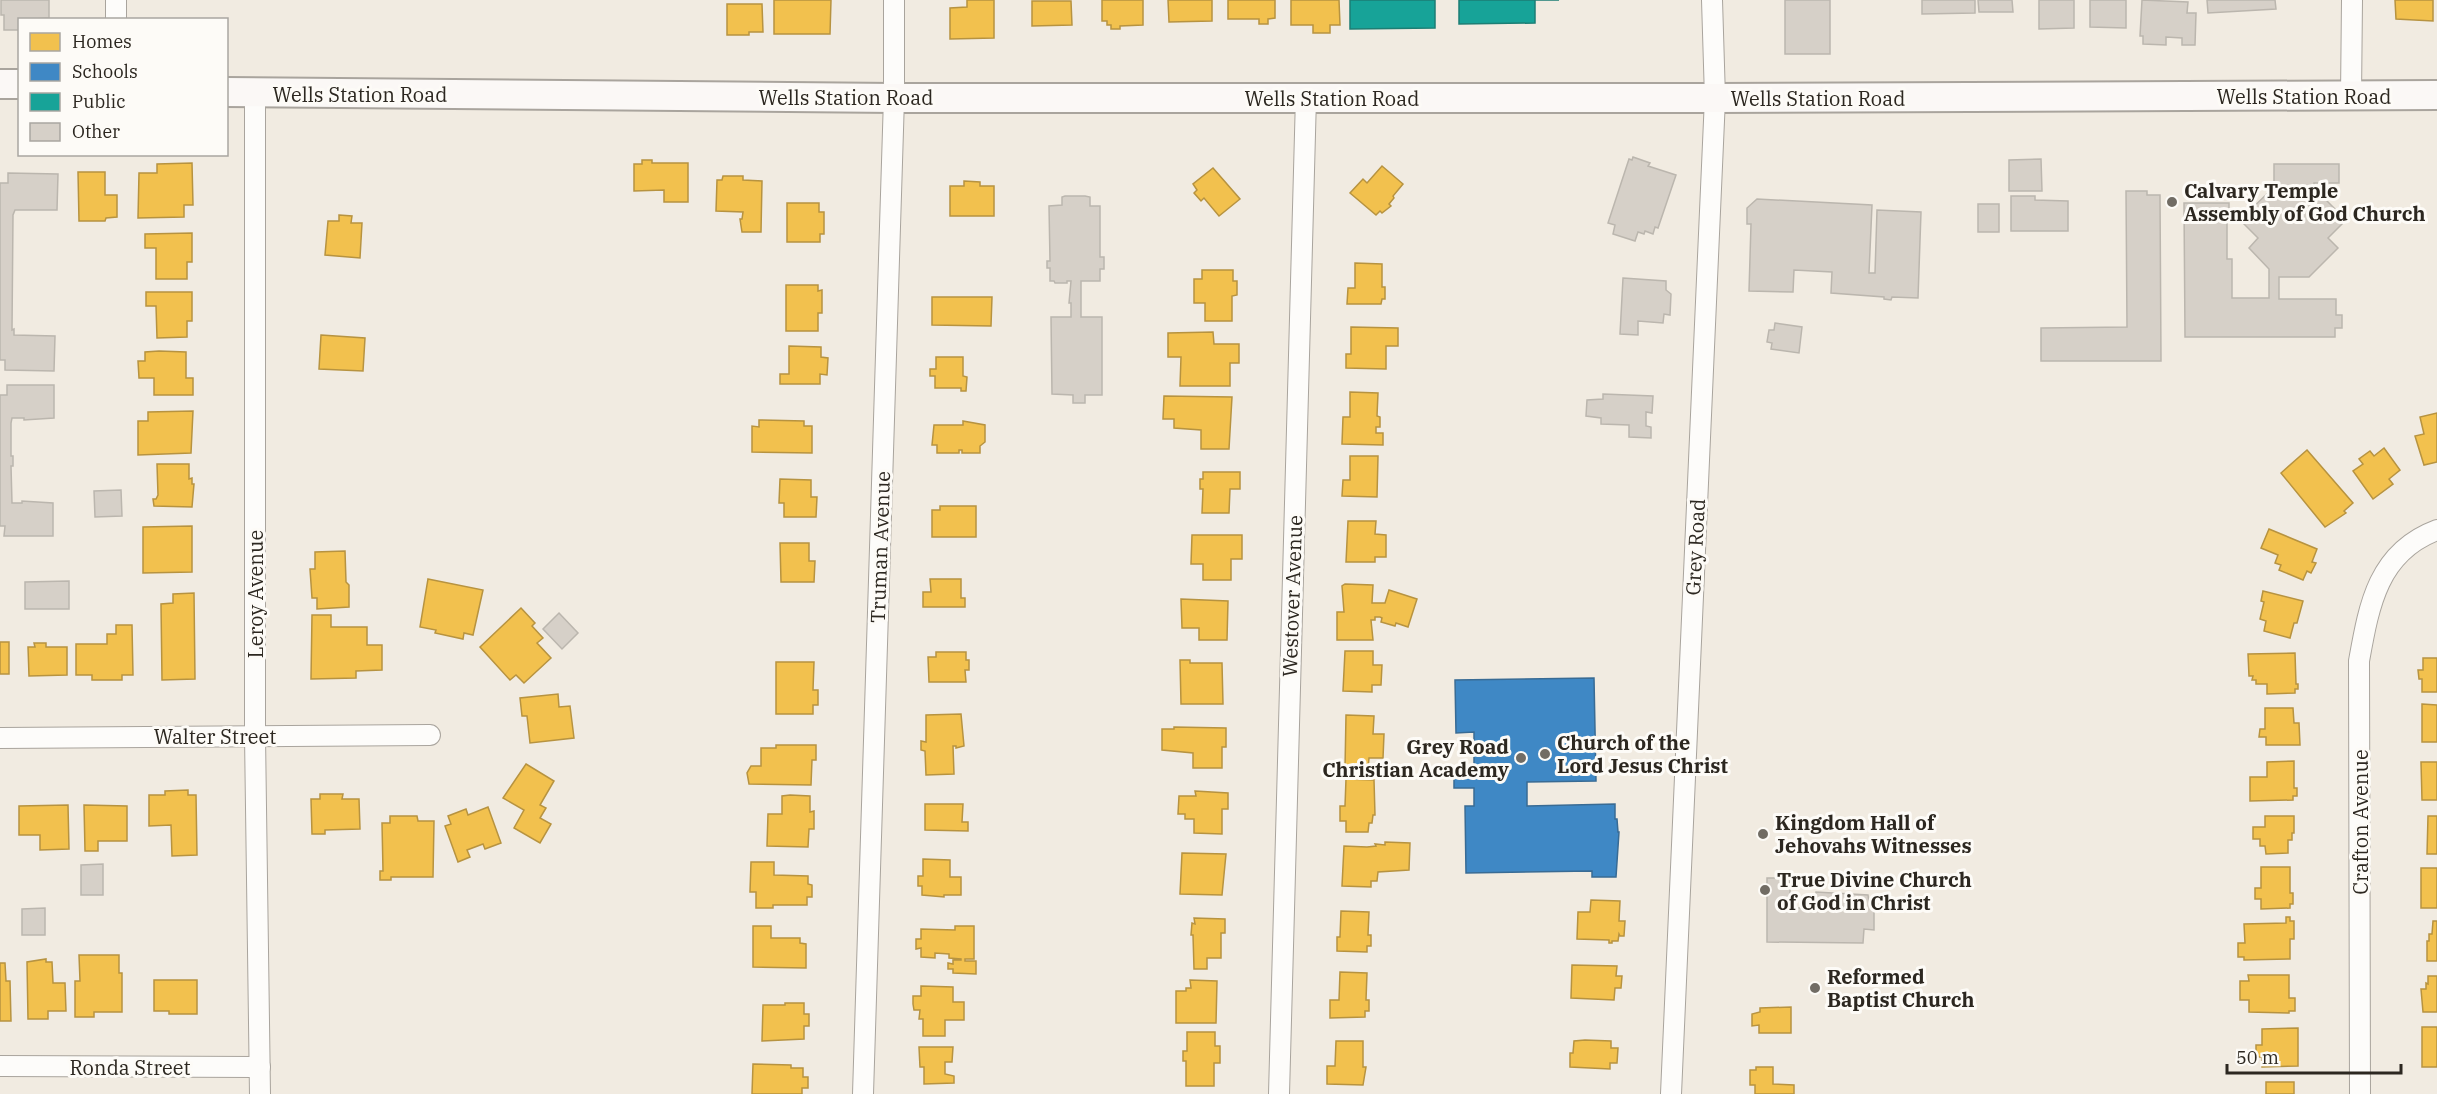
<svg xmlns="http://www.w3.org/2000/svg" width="2437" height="1094" viewBox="0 0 2437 1094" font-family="'IBM Plex Serif',serif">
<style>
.homes{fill:#f2c14e;stroke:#b79340;stroke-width:1.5}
.schools{fill:#3f88c5;stroke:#396b94;stroke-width:1.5}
.public{fill:#17a398;stroke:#1d7e74;stroke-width:1.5}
.building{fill:#d6d0c8;stroke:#bbb6ae;stroke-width:1.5}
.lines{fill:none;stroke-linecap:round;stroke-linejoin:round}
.street-casing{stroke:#a9a49d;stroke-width:22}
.secondary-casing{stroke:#a9a49d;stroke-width:32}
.street{stroke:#fdfcfa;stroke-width:20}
.secondary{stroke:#fbf8f6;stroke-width:28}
.poi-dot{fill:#716c64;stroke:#fdfbf7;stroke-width:2}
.labels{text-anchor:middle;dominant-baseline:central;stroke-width:6;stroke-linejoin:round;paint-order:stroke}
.street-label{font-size:20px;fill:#2c2720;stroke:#fdfbf7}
.poi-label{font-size:20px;font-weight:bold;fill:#2c2720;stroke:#fdfbf7;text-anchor:start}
</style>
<rect width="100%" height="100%" fill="#f1ebe1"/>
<g class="homes">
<polygon points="774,0 831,0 830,34 774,34"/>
<polygon points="967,0 994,0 994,38 950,39 950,8 967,7"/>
<polygon points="1102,0 1143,0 1143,25 1120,26 1120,29 1111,29 1111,25 1107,25 1107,21 1102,21"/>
<polygon points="1168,0 1212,0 1212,21 1169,22"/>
<polygon points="1228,0 1275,0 1275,18 1268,19 1268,24 1259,24 1259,19 1228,19"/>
<polygon points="1291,0 1339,0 1340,25 1330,25 1330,33 1313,33 1313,25 1291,25"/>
<polygon points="2395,0 2433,0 2433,21 2396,19"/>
<polygon points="1032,1 1071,1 1072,25 1032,26"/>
<polygon points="727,4 762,4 763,32 749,32 749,35 727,35"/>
<polygon points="642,160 652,160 652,163 688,163 688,202 664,202 664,190 634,191 634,164 642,164"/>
<polygon points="192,163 193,205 184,205 184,217 138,218 139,173 157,173 157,164"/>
<polygon points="1382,166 1403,184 1393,196 1394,198 1389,204 1391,206 1382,213 1380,211 1376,215 1350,193 1363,179 1367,183"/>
<polygon points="1213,168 1240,199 1219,216 1204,198 1201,201 1194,193 1197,190 1193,184"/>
<polygon points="78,172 105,172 105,195 117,195 117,217 106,218 105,221 79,221"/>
<polygon points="723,176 743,176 743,180 762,181 761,232 742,232 740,219 742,219 743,212 716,211 717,180 722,180"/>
<polygon points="964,181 980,182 980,186 994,186 994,216 950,216 950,186 964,186"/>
<polygon points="787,203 819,203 819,212 824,212 824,234 820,234 820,242 787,242"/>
<polygon points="339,215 352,216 351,223 362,223 360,258 325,255 328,221 339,221"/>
<polygon points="192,233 192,262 187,262 187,279 156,279 156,248 145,248 145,234"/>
<polygon points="1355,263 1382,264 1382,287 1385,287 1385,299 1382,299 1381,304 1347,304 1348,288 1355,288"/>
<polygon points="1202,270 1233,270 1233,281 1237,281 1237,295 1232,296 1232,321 1205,321 1205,303 1194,303 1194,279 1202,279"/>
<polygon points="786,285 818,285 818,291 822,290 822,313 818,313 818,331 786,331"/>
<polygon points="146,292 192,292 192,321 187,321 187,337 157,338 156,306 146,306"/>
<polygon points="932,297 992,297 991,326 932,325"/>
<polygon points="1351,327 1398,328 1398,346 1386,346 1386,369 1346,368 1346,354 1351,354"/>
<polygon points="1213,332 1214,344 1239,344 1239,363 1230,363 1230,386 1180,386 1181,357 1168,357 1168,333"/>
<polygon points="321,335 365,338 363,371 319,369"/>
<polygon points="789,346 821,347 821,357 828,358 827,375 820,374 820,384 780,384 780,374 789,374"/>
<polygon points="159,351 186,352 186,378 193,378 193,395 154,395 154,378 139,378 138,361 145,361 145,352"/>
<polygon points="936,357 963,357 963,376 967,377 966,391 961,391 961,388 935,388 935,376 930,376 930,369 936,369"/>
<polygon points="1350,392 1378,393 1377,416 1380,417 1380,427 1376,427 1376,433 1383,433 1383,445 1342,444 1343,417 1350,417"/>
<polygon points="1164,396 1232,397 1229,449 1201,449 1201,430 1174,428 1174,419 1163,419"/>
<polygon points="193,411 191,453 138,455 138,421 148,421 148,412"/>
<polygon points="2437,413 2437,462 2424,465 2415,436 2424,434 2420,417"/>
<polygon points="759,420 804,421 804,426 812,426 812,453 752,452 752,426 759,427"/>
<polygon points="963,421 985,425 985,442 980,446 980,453 962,453 962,450 959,450 959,453 937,453 937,445 932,445 934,425 963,425"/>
<polygon points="2384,448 2400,470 2389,479 2393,484 2373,499 2353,471 2363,464 2359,459 2370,451 2374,456"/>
<polygon points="2307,450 2353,503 2344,511 2346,513 2325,527 2281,473"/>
<polygon points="1350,456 1378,456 1377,497 1342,496 1343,480 1350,480"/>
<polygon points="157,464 189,464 189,479 192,478 192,484 194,484 192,507 154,506 153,499 156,499 158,495"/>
<polygon points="1203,472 1240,472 1240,489 1230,489 1229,513 1202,513 1203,489 1200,489 1200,479 1203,479"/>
<polygon points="780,479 811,480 811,497 817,497 816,517 784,517 784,503 779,503"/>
<polygon points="940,506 976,506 976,537 932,537 932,510 940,510"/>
<polygon points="1348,521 1376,521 1375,534 1386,535 1386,557 1375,557 1375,562 1346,562"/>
<polygon points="192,526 192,572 143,573 143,527"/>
<polygon points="2269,529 2317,549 2312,562 2316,563 2311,573 2307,571 2303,580 2279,570 2281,565 2275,563 2278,555 2261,548"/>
<polygon points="1192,535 1242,535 1242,559 1231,559 1231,580 1203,580 1203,564 1191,564"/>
<polygon points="780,543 809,543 809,561 815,561 814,582 781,582"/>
<polygon points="345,551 346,582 349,585 349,607 317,609 317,598 312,598 310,569 315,569 315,552"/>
<polygon points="428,579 483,590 473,635 464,633 463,639 435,633 436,630 420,627"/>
<polygon points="930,579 961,579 961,598 965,598 965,607 923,607 923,592 931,592"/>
<polygon points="1345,584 1373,585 1372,603 1385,603 1389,590 1417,599 1408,627 1396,623 1395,626 1381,622 1382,618 1380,617 1375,617 1375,620 1371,620 1373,640 1337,640 1337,612 1344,612 1342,586"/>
<polygon points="2263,591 2303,601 2297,623 2294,623 2290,638 2264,631 2266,621 2260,619 2264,602 2261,601"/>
<polygon points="194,593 195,679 162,680 161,604 173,603 173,594"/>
<polygon points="1181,599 1228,601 1227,640 1199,640 1199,628 1182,628"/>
<polygon points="521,608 535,623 532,626 543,638 537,643 551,658 524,683 516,675 510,680 480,647"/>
<polygon points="312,615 331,615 331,627 367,627 367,645 382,645 382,670 356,671 356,678 311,679"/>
<polygon points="116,625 132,625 133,675 122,675 122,680 92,680 92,675 76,675 76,644 107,644 107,634 116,634"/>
<rect x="0" y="642" width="9" height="32"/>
<polygon points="34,643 46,643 46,647 67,647 67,675 29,676 28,647 35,647"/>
<polygon points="1345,651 1373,651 1373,665 1382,665 1381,685 1372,685 1372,692 1343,691"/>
<polygon points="936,652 966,652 966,660 969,660 969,670 965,670 966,682 929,682 928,657 936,657"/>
<polygon points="2295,653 2296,684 2298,684 2298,689 2295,689 2295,693 2267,694 2267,684 2256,684 2256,680 2252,680 2253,676 2249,676 2248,654"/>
<polygon points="2423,658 2437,658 2437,692 2422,692 2422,679 2419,679 2418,670 2423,670"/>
<polygon points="1180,660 1190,660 1190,663 1222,663 1223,704 1181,704"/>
<polygon points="776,662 814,662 813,690 818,690 818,705 813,705 813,714 776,714"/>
<polygon points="558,694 559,707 570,706 574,738 530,743 527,716 522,716 520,698"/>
<polygon points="2422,704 2437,705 2437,742 2422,742"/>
<polygon points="2265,708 2293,708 2294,723 2299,723 2300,745 2266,745 2266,737 2259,737 2260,729 2265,729"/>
<polygon points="961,714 964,746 956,748 956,746 953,746 954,774 926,775 925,751 921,750 921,741 926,742 926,715"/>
<polygon points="1346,715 1374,716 1373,734 1384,734 1383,758 1369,758 1368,769 1345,768"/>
<polygon points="1174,727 1226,728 1226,747 1222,747 1222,768 1193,768 1193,753 1162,750 1162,729 1174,729"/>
<polygon points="776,745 816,745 816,760 812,760 811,785 749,784 747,773 751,766 761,766 761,748 776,748"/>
<polygon points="2294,761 2294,788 2297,788 2297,796 2293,796 2293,800 2250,801 2250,777 2267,777 2267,762"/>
<polygon points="2421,762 2437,762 2437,800 2422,800"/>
<polygon points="526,764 554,781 540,805 546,808 540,818 551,824 540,843 514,828 524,810 503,798"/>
<polygon points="1346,779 1374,780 1375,815 1373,815 1372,823 1369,823 1368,832 1346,832 1346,821 1340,821 1340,806 1345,806"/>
<polygon points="188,790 188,795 196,795 197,855 172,856 171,825 149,826 149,795 165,795 165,791"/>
<polygon points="1195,791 1228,793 1228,809 1222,809 1222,834 1194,833 1194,819 1185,819 1185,814 1178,814 1179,796 1196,796"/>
<polygon points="320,794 343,794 342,799 359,799 360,829 325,830 325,834 312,834 311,799 320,799"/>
<polygon points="790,795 810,796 810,812 814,811 814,829 809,829 808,847 767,846 768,814 782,814 782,796"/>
<polygon points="925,804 963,804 962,822 968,822 968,831 925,830"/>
<polygon points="68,805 69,849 40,850 40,835 19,835 19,806"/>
<polygon points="84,805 127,806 127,841 98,841 98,851 85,851"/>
<polygon points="488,807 501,843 485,849 483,844 467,850 470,857 458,862 445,826 451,824 448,816 466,809 468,815"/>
<polygon points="390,816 417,816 418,821 434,821 433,877 391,877 391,880 380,880 380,871 383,871 382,823 390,823"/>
<polygon points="2265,816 2294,816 2294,833 2292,833 2292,840 2288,840 2288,853 2266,854 2265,846 2260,846 2260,839 2253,839 2253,827 2265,827"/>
<polygon points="2428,816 2437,816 2437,854 2427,854"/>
<polygon points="1385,842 1410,843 1409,870 1378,872 1377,881 1371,881 1371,887 1342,886 1344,846 1367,847 1376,846 1375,844 1385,845"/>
<polygon points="1182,853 1226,854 1222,895 1180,894"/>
<polygon points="923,859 950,860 950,877 961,877 961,895 944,895 944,897 922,895 922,886 918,886 918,876 923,876"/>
<polygon points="751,862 774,862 774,875 808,876 808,884 812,885 812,897 807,897 807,905 773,905 773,908 756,908 756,892 750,892"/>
<polygon points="2261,867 2290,867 2290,893 2293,893 2293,904 2290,904 2290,908 2261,909 2261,899 2255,899 2255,888 2261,888"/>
<rect x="2421" y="868" width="16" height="40"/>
<polygon points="1591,900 1620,901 1619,921 1625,921 1624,936 1620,936 1619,934 1618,941 1612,941 1612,943 1609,943 1609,940 1577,939 1578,912 1590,912"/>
<polygon points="1341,911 1369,912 1368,935 1371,935 1371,946 1367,946 1367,952 1337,951 1337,937 1340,937"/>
<polygon points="2286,917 2290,917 2290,921 2294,921 2294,939 2290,939 2290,959 2244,960 2244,957 2238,957 2238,943 2245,943 2244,924 2286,923"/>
<polygon points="1194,918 1225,919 1225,933 1221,933 1221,958 1207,958 1207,969 1194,969 1193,935 1191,935 1192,923 1195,924"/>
<polygon points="2433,921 2437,921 2437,961 2427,961 2427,941 2429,941 2429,934 2432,934"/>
<polygon points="753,926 771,926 771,938 800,938 800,943 806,944 806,968 753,967"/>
<polygon points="955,926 974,926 974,959 965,959 965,961 976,961 976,974 953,973 953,969 948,969 948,963 953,964 953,960 961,960 961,959 949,958 949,954 935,953 935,958 921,957 921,948 916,949 916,939 921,939 921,929 955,930"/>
<polygon points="79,955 119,955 119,973 122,973 122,1012 94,1012 94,1017 75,1017 75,981 80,981"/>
<polygon points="46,959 46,962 52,962 53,983 65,983 66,1011 48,1011 48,1019 28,1019 27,962"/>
<polygon points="0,963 5,963 6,981 10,981 11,1021 0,1021"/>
<polygon points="1572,965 1617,966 1616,976 1622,976 1621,988 1615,988 1614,1000 1571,998"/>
<polygon points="1340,972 1367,973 1366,1000 1369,1000 1369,1011 1365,1011 1365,1017 1330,1018 1330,1000 1339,1000"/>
<polygon points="2248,975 2289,975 2289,998 2295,998 2295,1011 2289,1011 2289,1013 2249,1012 2249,1000 2240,1000 2240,981 2249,981"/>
<polygon points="2428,976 2437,976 2437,1012 2423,1012 2421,989 2426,989 2426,983 2428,984"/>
<polygon points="154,980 197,980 197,1014 169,1014 169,1011 154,1011"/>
<polygon points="1190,980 1217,981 1216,1023 1176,1023 1176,991 1186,991 1186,988 1191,988"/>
<polygon points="921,986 953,987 953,1002 964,1002 964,1020 945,1020 945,1036 923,1036 923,1019 919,1019 920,1010 914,1010 913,1004 913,996 921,996"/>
<polygon points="785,1003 804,1003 804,1014 809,1014 809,1026 804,1026 804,1039 762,1041 763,1005 785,1005"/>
<polygon points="1791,1007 1791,1033 1759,1033 1759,1025 1752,1026 1752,1014 1760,1012 1760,1008"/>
<rect x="2422" y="1027" width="15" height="40"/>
<polygon points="2298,1028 2298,1066 2262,1067 2262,1057 2256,1057 2256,1045 2262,1045 2262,1029"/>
<polygon points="1187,1032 1215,1032 1215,1046 1220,1046 1220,1063 1214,1063 1214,1086 1186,1086 1186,1061 1183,1061 1183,1051 1187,1051"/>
<polygon points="1585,1040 1611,1041 1611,1048 1618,1048 1617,1063 1610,1063 1610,1069 1570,1067 1570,1053 1573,1053 1574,1041"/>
<polygon points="1336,1041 1363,1041 1363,1067 1366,1067 1363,1085 1327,1084 1327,1066 1335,1066"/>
<polygon points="919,1047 953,1047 952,1062 945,1062 945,1074 954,1076 954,1083 924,1084 924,1067 920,1067"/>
<polygon points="753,1064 791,1065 791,1068 803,1068 803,1077 808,1077 808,1088 802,1088 802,1094 752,1094"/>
<polygon points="1756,1067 1773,1067 1773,1084 1794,1085 1794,1094 1755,1094 1755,1085 1750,1085 1750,1070 1756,1070"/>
<rect x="2266" y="1082" width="28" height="12"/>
</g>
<polygon class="schools" points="1594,678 1596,781 1527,782 1527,806 1615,804 1615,819 1617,819 1618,832 1619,832 1616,877 1592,877 1592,871 1466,873 1465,806 1474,806 1474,788 1454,788 1454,767 1474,766 1474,732 1456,733 1455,680"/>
<g class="public">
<polygon points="1350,0 1435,0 1435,28 1350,29"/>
<polygon points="1459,0 1559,0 1535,0 1535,23 1459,24"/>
</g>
<g class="building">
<polygon points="1,0 49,0 49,18 20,20 20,30 4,30 4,15 1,15"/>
<rect x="1785" y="0" width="45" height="54"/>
<polygon points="1922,0 1975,0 1975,13 1922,14"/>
<polygon points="1978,0 2012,0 2013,12 1979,12"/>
<polygon points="2039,0 2074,0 2074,28 2039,29"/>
<polygon points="2090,0 2126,0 2126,28 2090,27"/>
<polygon points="2142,0 2188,2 2187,13 2196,13 2195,45 2182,45 2182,38 2166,37 2166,45 2143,44 2143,36 2140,36"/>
<polygon points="2207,0 2275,0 2276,9 2208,13"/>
<polygon points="1633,157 1650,163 1648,166 1676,175 1658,228 1655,227 1653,234 1645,231 1644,234 1638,232 1635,241 1613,234 1615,225 1608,223 1629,159 1632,160"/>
<polygon points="2041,159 2042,191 2009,191 2009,160"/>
<polygon points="2274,164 2339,164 2339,183 2314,183 2314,188 2346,220 2328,238 2338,248 2309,277 2279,277 2279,299 2336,299 2336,315 2342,315 2342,328 2335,328 2335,337 2185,337 2184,203 2229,203 2229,209 2227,209 2227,259 2232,259 2232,298 2269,298 2269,269 2249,248 2258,238 2240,220 2274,187"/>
<polygon points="8,173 58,174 57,210 15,210 13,215 12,330 14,329 14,335 55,336 54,371 5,370 5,360 0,360 0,183 8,183"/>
<polygon points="2126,191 2147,191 2147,195 2160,195 2161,361 2041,361 2041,328 2127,327"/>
<polygon points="1065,196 1085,196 1090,197 1090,206 1100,206 1100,257 1104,257 1104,269 1100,269 1100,281 1081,281 1081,317 1102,317 1102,395 1085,395 1085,403 1073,403 1073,395 1052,394 1051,317 1071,317 1071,303 1069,303 1071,281 1067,281 1067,283 1055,283 1054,281 1050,281 1050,268 1047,268 1047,261 1050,261 1049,206 1062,205 1062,197"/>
<polygon points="2011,196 2035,196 2035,200 2068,201 2068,231 2011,231"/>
<polygon points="1757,199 1872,205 1869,273 1875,273 1877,210 1921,212 1918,298 1892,297 1891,300 1884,299 1884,297 1831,293 1832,272 1794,270 1793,292 1749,291 1751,224 1747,224 1747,208"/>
<rect x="1978" y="204" width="21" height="28"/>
<polygon points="1623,278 1666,281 1666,290 1671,294 1670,315 1664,314 1663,323 1638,321 1638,335 1620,334"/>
<polygon points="1775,323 1802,327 1799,353 1771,349 1772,343 1767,342 1769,330 1774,330"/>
<polygon points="7,385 54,385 54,418 24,420 24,418 12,418 11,423 11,456 13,456 13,466 11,466 12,503 22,503 22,501 53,503 53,536 4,536 5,526 0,526 0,395 7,395"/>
<polygon points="1603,394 1653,396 1652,413 1646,412 1646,426 1651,427 1651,438 1629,437 1629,425 1601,424 1601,418 1586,416 1587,400 1603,399"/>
<polygon points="121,490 122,516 95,517 94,491"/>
<polygon points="69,581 69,609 25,609 25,582"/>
<polygon points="559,613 578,633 562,649 543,629"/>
<polygon points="103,864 103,895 81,895 81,865"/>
<polygon points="1767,878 1790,878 1790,908 1815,908 1816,892 1868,895 1869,902 1874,902 1874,930 1864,929 1863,943 1767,942"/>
<polygon points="45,908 45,935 22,935 22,909"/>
</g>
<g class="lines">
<g class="street-casing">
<g id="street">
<polyline points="116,0 116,20"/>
<polyline points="255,93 255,736 260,1094"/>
<polyline points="2351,96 2352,0"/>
<polyline points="0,738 430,735"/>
<polyline points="0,1066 260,1067"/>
<polyline points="863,1094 894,98 894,0"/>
<polyline points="1279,1094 1306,97"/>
<polyline points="1671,1094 1715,98 1712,0"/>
<path d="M2360,1094L2359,661C2369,605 2378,552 2437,530"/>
</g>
</g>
<g class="secondary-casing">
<g id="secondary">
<polyline points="0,84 20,84"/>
<polyline points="226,92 894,98 1715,98 2437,95"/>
</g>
</g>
<use href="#street" class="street"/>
<use href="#secondary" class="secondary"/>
</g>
<g class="poi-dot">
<circle cx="2172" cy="202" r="6"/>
<circle cx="1545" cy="754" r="6"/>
<circle cx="1521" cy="758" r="6"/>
<circle cx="1763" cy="834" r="6"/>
<circle cx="1765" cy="890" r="6"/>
<circle cx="1815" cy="988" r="6"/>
</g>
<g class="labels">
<g class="street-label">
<text x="360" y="94">Wells Station Road</text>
<text x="2304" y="96">Wells Station Road</text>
<text x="846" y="97">Wells Station Road</text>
<text x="1332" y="98">Wells Station Road</text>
<text x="1818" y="98">Wells Station Road</text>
<text transform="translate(880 547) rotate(-88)">Truman Avenue</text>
<text transform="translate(1695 547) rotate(-87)">Grey Road</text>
<text transform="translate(255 594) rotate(-90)">Leroy Avenue</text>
<text transform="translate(1292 596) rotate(-88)">Westover Avenue</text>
<text x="215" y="736">Walter Street</text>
<text transform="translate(2360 822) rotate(-90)">Crafton Avenue</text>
<text x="130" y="1067">Ronda Street</text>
</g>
<g class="poi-label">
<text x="2184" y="190">Calvary Temple<tspan x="2184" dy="23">Assembly of God Church</tspan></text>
<text x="1557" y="742">Church of the<tspan x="1557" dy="23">Lord Jesus Christ</tspan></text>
<text x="1509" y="746" text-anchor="end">Grey Road<tspan x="1509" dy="23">Christian Academy</tspan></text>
<text x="1775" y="822">Kingdom Hall of<tspan x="1775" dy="23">Jehovahs Witnesses</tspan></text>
<text x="1777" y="879">True Divine Church<tspan x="1777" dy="23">of God in Christ</tspan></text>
<text x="1827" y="976">Reformed<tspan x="1827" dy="23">Baptist Church</tspan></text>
</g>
</g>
<rect x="18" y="18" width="210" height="138" fill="#fdfbf7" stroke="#a9a6a1" stroke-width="1.5"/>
<rect x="30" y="33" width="30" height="18" fill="#f2c14e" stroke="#a9a6a1" stroke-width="1.5"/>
<text x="72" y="48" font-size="18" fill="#2c2720">Homes</text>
<rect x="30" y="63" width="30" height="18" fill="#3f88c5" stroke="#a9a6a1" stroke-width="1.5"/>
<text x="72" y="78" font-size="18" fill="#2c2720">Schools</text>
<rect x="30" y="93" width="30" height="18" fill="#17a398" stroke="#a9a6a1" stroke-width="1.5"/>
<text x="72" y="108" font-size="18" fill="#2c2720">Public</text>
<rect x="30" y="123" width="30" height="18" fill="#d6d0c8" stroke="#a9a6a1" stroke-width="1.5"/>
<text x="72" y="138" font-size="18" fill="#2c2720">Other</text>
<path d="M2227 1064v9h174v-9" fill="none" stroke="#2c2720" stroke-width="3"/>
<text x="2236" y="1064" font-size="18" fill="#2c2720" stroke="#fdfbf7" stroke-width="4.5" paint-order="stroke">50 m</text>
</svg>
